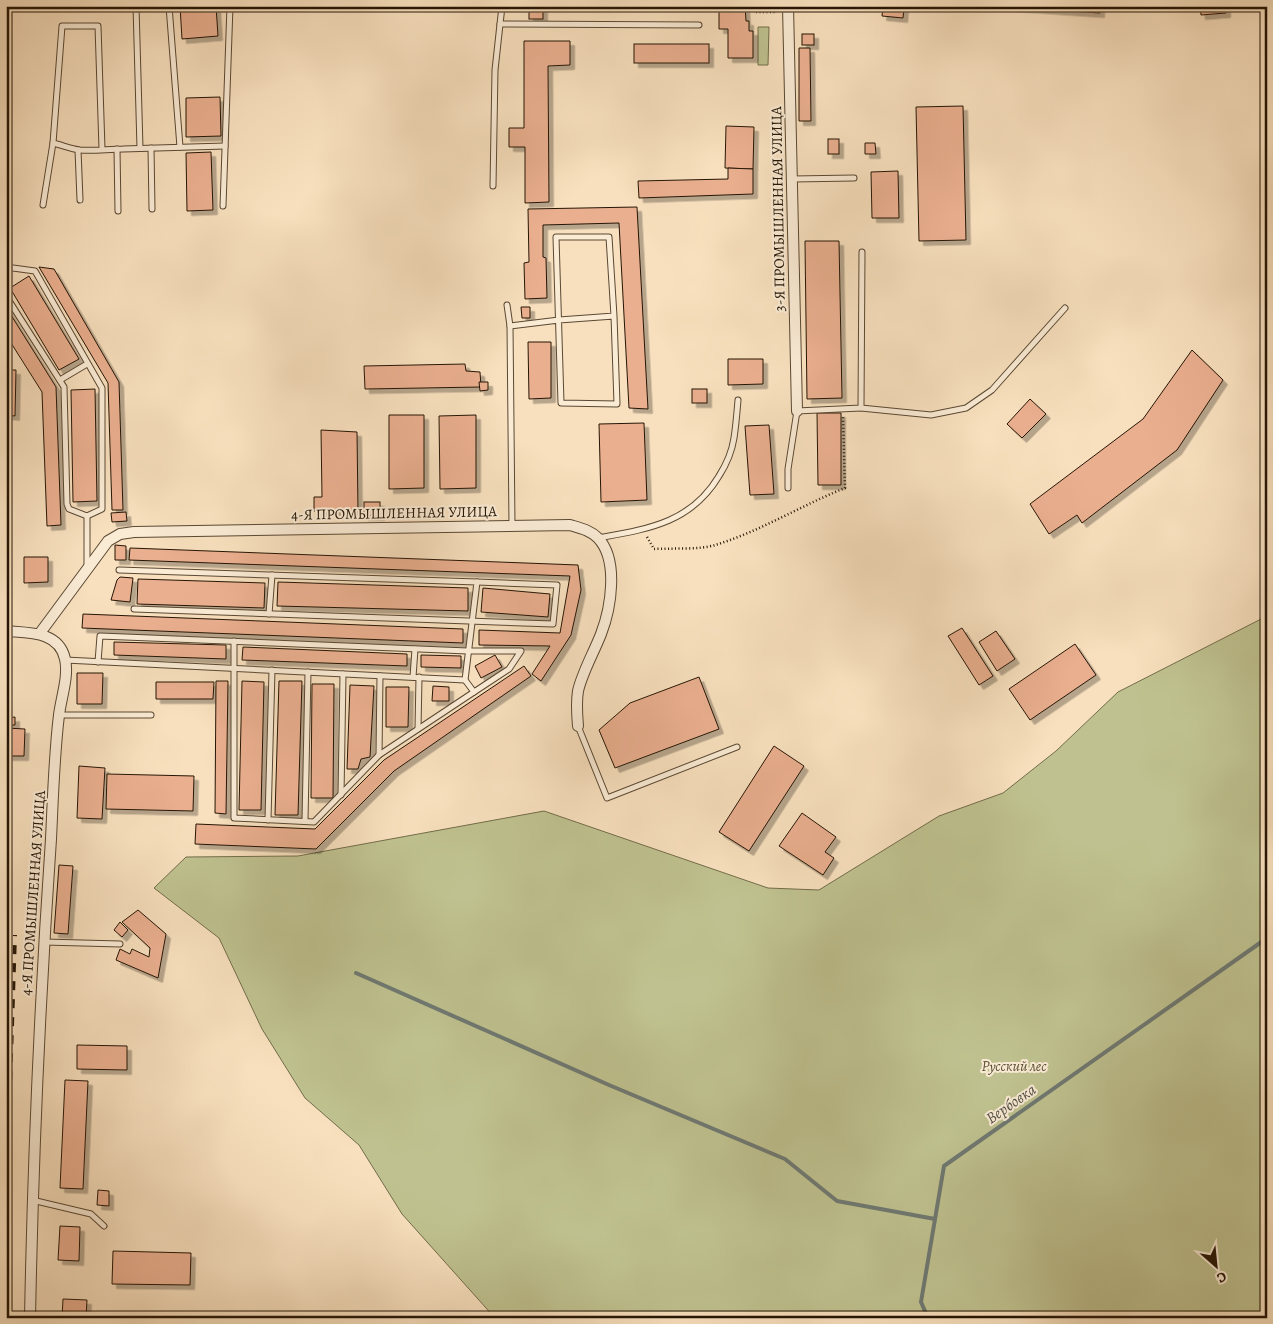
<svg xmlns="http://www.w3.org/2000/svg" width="1273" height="1324" viewBox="0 0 1273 1324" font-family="Alegreya,serif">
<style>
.green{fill:#bfc290;stroke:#726c4a}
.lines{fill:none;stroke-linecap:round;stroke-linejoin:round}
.stream{stroke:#6f7972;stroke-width:4}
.building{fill:#eaaf8f;stroke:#251505;filter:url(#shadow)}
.lane-casing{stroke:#5a4833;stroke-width:7}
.street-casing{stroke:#5a4833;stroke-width:12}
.path{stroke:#251505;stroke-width:2.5;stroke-dasharray:1 2.5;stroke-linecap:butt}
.lane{stroke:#faebd5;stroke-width:5}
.street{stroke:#faebd5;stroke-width:10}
.rail{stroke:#251505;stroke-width:4;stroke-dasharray:9 9;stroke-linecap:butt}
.labels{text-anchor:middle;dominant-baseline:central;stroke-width:4;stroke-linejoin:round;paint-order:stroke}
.street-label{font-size:15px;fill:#251505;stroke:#faebd5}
.park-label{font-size:15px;font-style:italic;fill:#5b5236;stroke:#faebd5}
.water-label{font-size:16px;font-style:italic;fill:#504f45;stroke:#faebd5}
</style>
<defs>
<filter id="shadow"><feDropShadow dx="4.5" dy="4.5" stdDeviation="0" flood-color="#0004"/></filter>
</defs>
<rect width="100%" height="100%" fill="#f8e0be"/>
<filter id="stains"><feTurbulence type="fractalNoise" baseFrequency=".004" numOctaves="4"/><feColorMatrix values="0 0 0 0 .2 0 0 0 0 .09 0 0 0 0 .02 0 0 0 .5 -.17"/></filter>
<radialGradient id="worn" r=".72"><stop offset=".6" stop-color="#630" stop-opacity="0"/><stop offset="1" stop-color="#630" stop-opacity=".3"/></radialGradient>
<g class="green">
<polygon points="758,27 769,27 768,65 758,65"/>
<polygon points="1267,616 1267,1318 495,1318 402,1214 359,1145 305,1098 262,1029 219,938 154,888 186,857 298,856 544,811 768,888 819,890 939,816 1003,793 1056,751 1118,692"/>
</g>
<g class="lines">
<g class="stream">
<polyline points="356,973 609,1085 785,1159 837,1201 935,1219"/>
<polyline points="928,1318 921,1302 944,1166 1267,938"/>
</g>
</g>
<g class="building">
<polygon points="180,6 216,6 218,36 182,39"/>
<rect x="529" y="6" width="14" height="13"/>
<polygon points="719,6 745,6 746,21 749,21 749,31 753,31 753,58 728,58 728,29 719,29"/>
<polygon points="883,6 904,8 903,18 882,16"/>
<polygon points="995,6 1100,6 1100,13"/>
<polygon points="1200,6 1226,6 1226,13 1201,15"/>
<rect x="802" y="34" width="12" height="11"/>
<polygon points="524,41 570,41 570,65 548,66 549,202 525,203 525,147 509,147 509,128 524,128"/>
<rect x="634" y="44" width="75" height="19"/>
<polygon points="799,48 810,48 811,121 799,121"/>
<polygon points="220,97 221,136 186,137 186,98"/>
<polygon points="963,106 966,240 919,241 916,107"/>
<polygon points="726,126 754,127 753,169 725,168"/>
<rect x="828" y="139" width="11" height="15"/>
<polygon points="865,143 875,143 876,154 865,154"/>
<polygon points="211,152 213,210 187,211 186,153"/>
<polygon points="728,168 753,169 753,194 639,198 638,181 728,179"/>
<polygon points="898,171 899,218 872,218 871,172"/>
<polygon points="637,207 648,409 629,408 619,223 543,225 543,257 546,258 547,298 525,299 524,263 529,262 528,209"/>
<polygon points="805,241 839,241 842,398 807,399"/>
<polygon points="39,267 54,269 119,382 123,510 112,510 108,383"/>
<polygon points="29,276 79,359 59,370 10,288"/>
<polygon points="6,307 56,387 61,525 47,526 42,392 6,335"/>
<polygon points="521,307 530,307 530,318 522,318"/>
<polygon points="528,342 551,342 551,398 529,399"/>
<polygon points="1192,350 1223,380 1177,450 1082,523 1077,515 1049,534 1030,504 1143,419"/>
<polygon points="728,359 763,359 763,384 728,385"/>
<polygon points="465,364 466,371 480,372 481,387 365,389 364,366"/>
<polygon points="6,370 16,370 15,416 6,415"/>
<polygon points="479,382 488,382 488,390 480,391"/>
<polygon points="95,389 97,501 73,502 71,390"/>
<rect x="692" y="389" width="15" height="14"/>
<polygon points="1030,399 1046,414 1022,438 1007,424"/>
<polygon points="817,413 841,413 841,485 818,485"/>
<polygon points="389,415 424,415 424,488 389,489"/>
<polygon points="476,415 476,488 440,489 439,416"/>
<polygon points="644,423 647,500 601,502 599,424"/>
<polygon points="769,425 774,494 750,495 745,426"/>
<polygon points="321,430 357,432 358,511 314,511 314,497 322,497"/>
<rect x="364" y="502" width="16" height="14"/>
<polygon points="126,512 127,521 112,522 111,513"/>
<polygon points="115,545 126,546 126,560 115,560"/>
<polygon points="130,548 578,565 581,590 571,635 541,681 532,674 550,646 479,645 479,630 560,633 570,576 129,560"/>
<polygon points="24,557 48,557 48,582 24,583"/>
<polygon points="120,577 133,578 130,602 111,600 117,580"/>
<polygon points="138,579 265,583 264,608 137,604"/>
<polygon points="278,582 468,588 468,611 277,606"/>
<polygon points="483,588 550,594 548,617 481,612"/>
<polygon points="83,614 463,629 463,643 82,628"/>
<polygon points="962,628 993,676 979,685 948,636"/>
<polygon points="996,631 1015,659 997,671 979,642"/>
<polygon points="114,642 226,645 226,659 114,655"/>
<polygon points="1075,644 1096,675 1030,720 1009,689"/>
<polygon points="243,647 407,654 407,666 242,660"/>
<polygon points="421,655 461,656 461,668 421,667"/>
<polygon points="495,655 502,667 481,678 475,666"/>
<polygon points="524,666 531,676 394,771 316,849 195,844 196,824 315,829 384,760"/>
<polygon points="77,673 103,673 102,704 77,704"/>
<polygon points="699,677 719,729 615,768 599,730 630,703"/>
<polygon points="216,681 228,681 226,814 215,813"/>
<polygon points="242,681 264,682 261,810 239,810"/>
<polygon points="279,681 302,681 298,815 275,815"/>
<polygon points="156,682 214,682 213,699 156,699"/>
<polygon points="312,684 334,684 333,798 311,798"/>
<polygon points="350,685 374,686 370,757 361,759 358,769 347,769"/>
<polygon points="433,686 449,687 449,701 432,701"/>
<polygon points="386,687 409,687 408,727 386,727"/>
<polygon points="15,717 15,725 6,725 6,718"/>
<polygon points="6,728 25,729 24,756 6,756"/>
<polygon points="774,746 804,766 749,851 719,832"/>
<polygon points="79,766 105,768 102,819 77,818"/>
<polygon points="107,774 194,776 193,811 106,809"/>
<polygon points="802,813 836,837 825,852 834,858 823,875 779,846"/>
<polygon points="59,865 73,866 68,934 54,933"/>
<polygon points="138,910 166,934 158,978 116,960 120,949 130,954 132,949 149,957 150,948 122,922"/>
<polygon points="120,922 128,930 122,937 114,930"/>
<polygon points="77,1045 127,1046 127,1070 77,1069"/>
<polygon points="65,1080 88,1081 83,1189 60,1188"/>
<polygon points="98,1190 109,1191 109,1206 97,1205"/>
<polygon points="60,1226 80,1227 79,1261 58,1260"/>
<polygon points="113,1251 191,1253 190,1285 112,1284"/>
<polygon points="63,1299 87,1300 86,1318 62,1318"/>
</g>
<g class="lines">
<g class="lane-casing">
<g id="lane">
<polyline points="136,6 140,148"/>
<polyline points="169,6 180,147"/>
<polyline points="500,24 699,25"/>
<polyline points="151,148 152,209"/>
<path d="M102,149L98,26H62L53,143C62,145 71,149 80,150C94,151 109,149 123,149C157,148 191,147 225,146"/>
<polyline points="117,149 118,211"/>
<polyline points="78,150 80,200"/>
<polyline points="793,179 854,178"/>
<polyline points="493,186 495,70 502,6"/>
<polyline points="43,205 53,143"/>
<polyline points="223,206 230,6"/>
<polyline points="6,270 13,268 35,271 102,388 102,509 87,516 69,509 67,504 64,387 6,296"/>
<polyline points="507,305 510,326 512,526"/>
<polyline points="510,326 559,320 614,316 609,237 556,237 561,403 617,404 614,316"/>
<polyline points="60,380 87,364"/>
<polyline points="861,408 931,415 966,408 992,390 1065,308"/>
<polyline points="788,488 788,469 797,411 861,408 862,252"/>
<path d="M598,538C648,529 691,523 719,476C726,465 732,451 734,438C736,425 737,412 738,400"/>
<polyline points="87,566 87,516"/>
<polyline points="134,609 553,624 557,585 477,582"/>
<polyline points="269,614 272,575"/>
<polyline points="234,641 234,818 314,822 379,755 474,692"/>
<polyline points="65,660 465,680 477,582 119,570"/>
<polyline points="98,662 100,636 468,651 521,651 509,669 474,692 465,680"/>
<polyline points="413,677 415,649"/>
<polyline points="60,715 151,715"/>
<polyline points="578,726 607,798 737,747"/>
<polyline points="418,729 419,677"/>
<polyline points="379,755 380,676"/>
<polyline points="341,795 343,674"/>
<polyline points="268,820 272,670"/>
<polyline points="305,821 308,672"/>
<polyline points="44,942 120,944"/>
<polyline points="32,1200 91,1214 104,1226"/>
</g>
</g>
<g class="street-casing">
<g id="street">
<polyline points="788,6 797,411"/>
<path d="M6,631C29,633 59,631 65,659C69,676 61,698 59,715C54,756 53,798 51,839C40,998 33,1158 30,1318"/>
<path d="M40,633L108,541L120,534L134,532L570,525C580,528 590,530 598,538C619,560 611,608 601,634C594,652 582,673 578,691C576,703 577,714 578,726"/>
</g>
</g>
<g class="path">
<polyline points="756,12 777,12"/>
<path d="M647,537L654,549C671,548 700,550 715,545C759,532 802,505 845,488L843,416"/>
</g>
<use href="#lane" class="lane"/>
<use href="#street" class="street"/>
<polyline class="rail" points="6,1206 15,935"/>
</g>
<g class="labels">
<g class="street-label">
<text transform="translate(778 209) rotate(-91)">3-Я ПРОМЫШЛЕННАЯ УЛИЦА</text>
<text transform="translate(394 513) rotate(-1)">4-Я ПРОМЫШЛЕННАЯ УЛИЦА</text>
<text transform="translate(33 893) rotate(-86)">4-Я ПРОМЫШЛЕННАЯ УЛИЦА</text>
</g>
<g class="park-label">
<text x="1014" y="1066">Русский лес</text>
</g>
<g class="water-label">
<text transform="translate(1011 1104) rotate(-35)">Вербовка</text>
</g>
</g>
<rect width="1273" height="1324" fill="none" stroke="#f8e0be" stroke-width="25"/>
<rect x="8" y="8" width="1258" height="1309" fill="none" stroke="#251505" stroke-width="2.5"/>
<rect x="12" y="12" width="1248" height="1299" fill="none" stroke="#251505"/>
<g transform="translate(1216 1266) rotate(153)" stroke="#faebd5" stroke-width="4" paint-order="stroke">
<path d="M0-4L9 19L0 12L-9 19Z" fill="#251505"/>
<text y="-8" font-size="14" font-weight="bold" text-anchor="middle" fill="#251505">С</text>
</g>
<rect width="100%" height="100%" filter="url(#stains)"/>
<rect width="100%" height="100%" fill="url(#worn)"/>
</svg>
